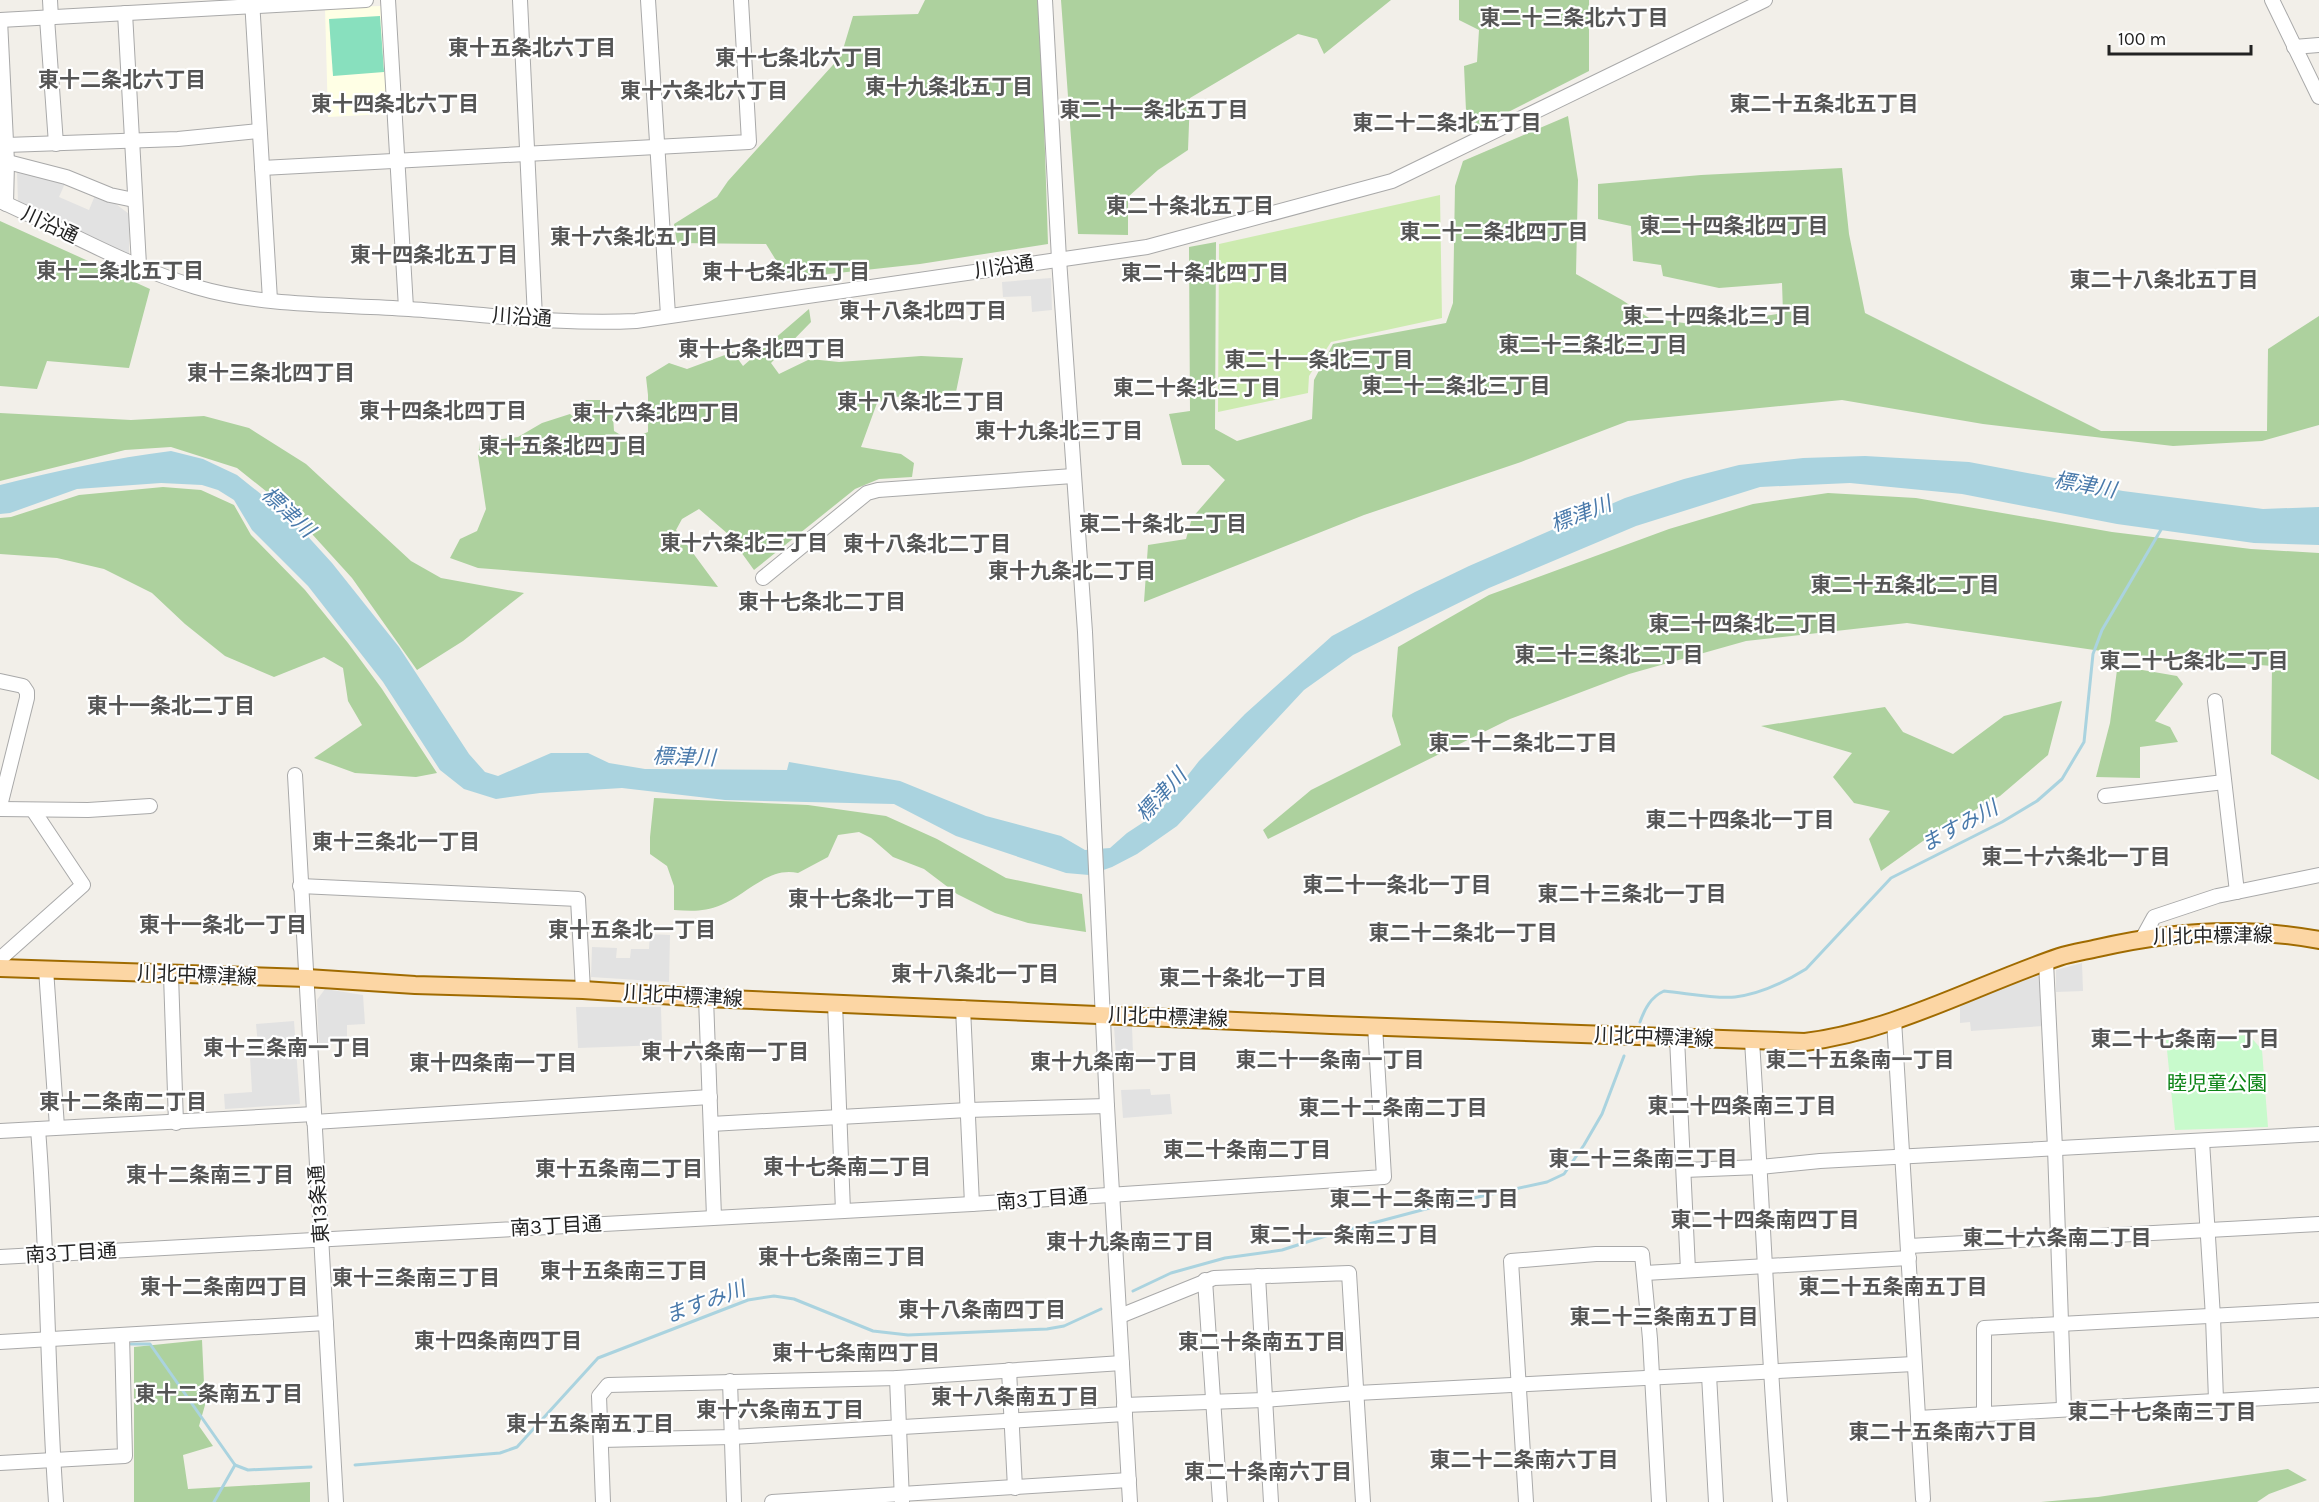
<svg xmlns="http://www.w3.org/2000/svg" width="2319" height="1502" viewBox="0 0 2319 1502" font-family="Karla,'Noto Sans JP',sans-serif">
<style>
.education{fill:#ffffe5}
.grass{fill:#cdebb0}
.forest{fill:#add19e}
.park{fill:#c8facc}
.pitch{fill:#88e0be}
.parking{fill:#e2e2e2}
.water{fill:#aad3df}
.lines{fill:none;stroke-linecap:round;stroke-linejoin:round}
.stream{stroke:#aad3df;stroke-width:3}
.minor-casing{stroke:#a9a9a9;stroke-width:16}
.major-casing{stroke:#a06b00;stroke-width:20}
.minor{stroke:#fff;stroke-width:14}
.major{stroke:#fcd6a4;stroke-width:16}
.labels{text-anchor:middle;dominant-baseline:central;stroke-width:4.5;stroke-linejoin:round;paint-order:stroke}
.street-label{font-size:20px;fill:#222;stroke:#fff}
.park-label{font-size:20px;fill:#0c8416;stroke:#fff}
.neighbourhood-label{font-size:21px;font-weight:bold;fill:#555;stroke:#fff}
.water-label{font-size:21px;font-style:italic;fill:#4a7aab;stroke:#fff}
</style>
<rect width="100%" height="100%" fill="#f2efe9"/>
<polygon class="education" points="381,6 387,114 328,117 325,8"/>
<polygon class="grass" points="1440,195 1442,318 1331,342 1309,376 1308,393 1218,412 1219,244"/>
<g class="forest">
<polygon points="925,0 1040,0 1048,244 920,264 792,278 782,270 766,244 677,243 674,224 717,197 728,181 841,56 853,16 918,14"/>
<polygon points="1061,0 1391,0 1324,54 1317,39 1298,34 1190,98 1188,150 1158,170 1128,197 1128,235 1078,234"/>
<polygon points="1459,0 1589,0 1589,71 1467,133 1464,66 1477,62 1479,30 1459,20"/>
<polygon points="1568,116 1578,180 1576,274 1622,300 1649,318 1705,326 1783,313 1782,283 1719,288 1663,276 1661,265 1633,261 1631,226 1598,219 1598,184 1701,175 1842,168 1849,234 1865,313 2101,431 2267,431 2268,349 2319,316 2319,425 2262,441 2173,446 1983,424 1842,400 1628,421 1521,462 1364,515 1144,602 1148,545 1186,539 1192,518 1225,480 1209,465 1182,465 1169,414 1190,411 1189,247 1216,242 1215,429 1237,441 1312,419 1314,380 1333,344 1446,323 1453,303 1455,186 1463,161"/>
<polygon points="0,221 150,289 129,368 47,361 37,389 0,386"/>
<polygon points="809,309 811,322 771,363 779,374 810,359 839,362 921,356 963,358 956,392 895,397 877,403 861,447 901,454 914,463 912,477 879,479 855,489 754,570 728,534 699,509 682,519 676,530 718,587 478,568 450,558 460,539 477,531 486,509 478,456 480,442 518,437 542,423 570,414 581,423 583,400 602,400 613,416 614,431 629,440 648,432 648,395 646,377 669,363 687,369 733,352 743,366"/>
<polygon points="0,413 131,420 204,416 249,428 306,464 411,561 441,578 524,593 463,641 417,670 352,578 292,512 237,468 171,447 125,450 0,481"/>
<polygon points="163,487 201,490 234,505 251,535 305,590 348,643 382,689 437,773 416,777 355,773 314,758 362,725 348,701 343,668 324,657 274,677 225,656 185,624 152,593 104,569 57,558 0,554 0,518 11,517 79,495"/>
<polygon points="1828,493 1916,498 2112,532 2251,549 2319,553 2319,780 2271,754 2272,666 2122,654 1907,623 1746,641 1629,674 1510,719 1268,839 1263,830 1311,790 1401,745 1392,716 1398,647 1489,595 1669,529 1753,504"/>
<polygon points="2125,667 2177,676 2183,684 2155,721 2170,727 2178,742 2140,747 2140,778 2096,777 2110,723 2117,670"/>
<polygon points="2062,701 2048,755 2000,796 1937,831 1881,871 1869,839 1890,811 1854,803 1833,777 1852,753 1761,726 1885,707 1903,732 1953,754 2004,716"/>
<path d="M654,798L808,805L886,816L937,839L1006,878L1082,894L1086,932L1028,923L995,913L957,894L924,869L893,857L871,838L859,832L838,835L828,857L798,873C769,866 746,895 721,905C705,912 691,911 674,910V886L667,866L650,854V837Z"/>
<polygon points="202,1340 205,1405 199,1426 213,1446 183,1455 188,1489 310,1482 310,1502 134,1502 134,1347"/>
<polygon points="2288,1469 2307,1480 2269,1494 2257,1502 2041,1502 2098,1497"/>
</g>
<polygon class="park" points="2249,1035 2262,1050 2268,1127 2175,1130 2166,1040"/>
<polygon class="pitch" points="380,16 384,72 333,76 329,19"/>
<g class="parking">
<polygon points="17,170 66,181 59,197 89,210 96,193 112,201 129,214 129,254 18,203"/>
<polygon points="1051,278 1052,310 1032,312 1031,296 1003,297 1002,282"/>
<polygon points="650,934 670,935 669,982 591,977 592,947 617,948 616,958 630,958 631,949 649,949"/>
<polygon points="2082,963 2083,991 2056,992 2056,970"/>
<polygon points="2041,975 2043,1026 1971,1031 1970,1022 1960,1023 1960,1002"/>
<polygon points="325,989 363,995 365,1024 347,1025 347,1043 319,1044 317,1000"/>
<polygon points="576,1007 661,1007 662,1045 578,1048"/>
<polygon points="294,1021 300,1104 225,1109 224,1094 252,1092 250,1057 259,1056 256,1024"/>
<polygon points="1132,1026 1133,1054 1116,1055 1114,1027"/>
<polygon points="1150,1089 1151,1095 1170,1094 1172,1114 1123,1118 1121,1090"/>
</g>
<path class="water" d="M171,451L203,459L237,475L292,519L332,563L399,647L469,754L485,772L498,776L551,753H588L609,763L645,769L787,770L789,762L900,781L986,816L1061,836L1085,850L1110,848L1127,833L1159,812L1199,761L1245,714L1332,636L1415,592L1469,566L1625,498L1684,479L1739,465L1803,458L1865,456L1969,462L2123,491L2263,509L2319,507V545L2254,543L2117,524L1962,494L1850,483L1760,487L1636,526L1489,588L1353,655L1304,690L1177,826L1137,854L1112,867L1089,875L1066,873L956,836L894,804L725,800L622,788L540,793L496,799L464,789L440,770L383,682L308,586L252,530L234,500L218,490L202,485L161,483L77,489L10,513L0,514V485C57,471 113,458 171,451Z"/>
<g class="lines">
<g class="stream">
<path d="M1640,1022C1645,1008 1651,997 1664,991C1686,993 1715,999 1735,997C1760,994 1785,982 1806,969L1891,878L2002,822L2037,801L2062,779L2084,742L2093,654L2102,630L2162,528"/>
<polyline points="1133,1291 1171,1273 1225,1258 1282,1250 1335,1233 1437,1206 1547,1182 1564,1174 1584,1145 1602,1114 1624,1056"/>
<polyline points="131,1344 150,1344 235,1465"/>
<polyline points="235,1465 248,1470 311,1467"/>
<polyline points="355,1465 500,1453 517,1447 598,1358 748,1300 774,1296 794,1299 873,1331 908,1335 1047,1329 1064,1326 1101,1309"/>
<polyline points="214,1502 235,1465"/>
</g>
<g class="minor-casing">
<g id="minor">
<polyline points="50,0 51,18"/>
<polyline points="252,0 270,300"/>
<polyline points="388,0 406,308"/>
<polyline points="520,0 535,318"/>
<polyline points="648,0 668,315"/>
<polyline points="1045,0 1059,259 1085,632 1107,1106 1130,1502"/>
<polyline points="2272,0 2319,97"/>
<polyline points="125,13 139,265"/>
<polyline points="47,18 56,144"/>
<polyline points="0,20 366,0"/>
<polyline points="0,20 7,162 6,204"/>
<polyline points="2294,47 2319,45"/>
<polyline points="6,145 178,139 259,131"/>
<polyline points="0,160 66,177 110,195 134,200"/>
<polyline points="262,168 749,142 741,0"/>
<path d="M0,201C65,230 128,267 196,287C264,307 339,304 409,309C484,314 561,325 636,321L1147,247L1392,181L1765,0"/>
<polyline points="763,578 867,493 878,490 1073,476"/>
<polyline points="0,681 23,686 27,692 27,698 0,806"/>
<polyline points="2215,701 2237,892"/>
<polyline points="295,775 336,1502"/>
<polyline points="2105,796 2224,782"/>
<polyline points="0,809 88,810 150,806"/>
<polyline points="300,886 578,899 583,990"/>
<polyline points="2143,937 2154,917 2217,896 2319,875"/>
<polyline points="0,959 83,885 33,810"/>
<polyline points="2046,962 2055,1148 2064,1409"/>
<polyline points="46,969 57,1127"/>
<polyline points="171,975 176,1123"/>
<polyline points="706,998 714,1217"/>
<polyline points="835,1003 843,1211"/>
<polyline points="963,1008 972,1204"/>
<polyline points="1894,1020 1923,1499"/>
<polyline points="1677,1038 1688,1270"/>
<path d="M1752,1041C1762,1195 1768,1348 1780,1502"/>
<polyline points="314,1122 710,1097"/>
<polyline points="711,1124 968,1110 1107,1106"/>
<path d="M38,1129C48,1253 47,1378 56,1502"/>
<polyline points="0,1131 314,1114"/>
<polyline points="2202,1141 2213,1317 2216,1400"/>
<polyline points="1684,1170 1760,1167 1820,1161 2319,1134"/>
<polyline points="1909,1246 2319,1224"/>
<polyline points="0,1257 972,1204 1384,1177 1375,1026"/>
<polyline points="1645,1273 1909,1258"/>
<polyline points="1258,1276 1271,1502"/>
<polyline points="1205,1280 1220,1502"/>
<polyline points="1120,1316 1214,1278 1349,1273 1363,1502"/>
<polyline points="0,1342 326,1323"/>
<polyline points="1009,1370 1015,1488"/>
<polyline points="1709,1375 1716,1502"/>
<polyline points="897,1378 902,1501"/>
<polyline points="730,1381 734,1502"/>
<polyline points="1124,1405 1264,1400 1357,1393 1914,1364"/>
<polyline points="1984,1413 1984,1328 2319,1310"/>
<polyline points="1918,1418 2319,1395"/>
<polyline points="601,1440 732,1437 1125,1414"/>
<polyline points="0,1463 125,1456 122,1335"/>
<polyline points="603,1502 599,1396 608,1385 897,1378 1122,1363"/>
<polyline points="772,1502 1129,1480"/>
<polyline points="1526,1502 1511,1261 1596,1254 1642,1254 1650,1339 1659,1502"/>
</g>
</g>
<g class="major-casing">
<path id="major" d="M0,968L307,978L415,985L583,990L706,998L1331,1025L1805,1042C1894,1031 1974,986 2059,957C2071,953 2085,951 2098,948C2171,931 2245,926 2319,940"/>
</g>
<use href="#minor" class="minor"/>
<use href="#major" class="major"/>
</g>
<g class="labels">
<g class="street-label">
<text transform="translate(50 225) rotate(25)">川沿通</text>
<text transform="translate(1004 267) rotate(-8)">川沿通</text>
<text transform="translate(522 317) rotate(4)">川沿通</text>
<text transform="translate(2213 936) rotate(-1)">川北中標津線</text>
<text transform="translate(197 975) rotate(2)">川北中標津線</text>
<text transform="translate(683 996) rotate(3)">川北中標津線</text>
<text transform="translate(1168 1017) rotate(2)">川北中標津線</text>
<text transform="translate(1654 1037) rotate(2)">川北中標津線</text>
<text transform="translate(1042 1199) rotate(-4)">南3丁目通</text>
<text transform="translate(319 1204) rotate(-94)">東13条通</text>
<text transform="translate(556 1226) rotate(-3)">南3丁目通</text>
<text transform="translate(71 1253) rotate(-3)">南3丁目通</text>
</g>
<g class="park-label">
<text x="2217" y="1083">睦児童公園</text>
</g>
<g class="neighbourhood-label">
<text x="1574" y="18">東二十三条北六丁目</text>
<text x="532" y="48">東十五条北六丁目</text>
<text x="799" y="58">東十七条北六丁目</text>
<text x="122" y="80">東十二条北六丁目</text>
<text x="949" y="87">東十九条北五丁目</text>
<text x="704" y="91">東十六条北六丁目</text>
<text x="395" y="104">東十四条北六丁目</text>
<text x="1824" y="104">東二十五条北五丁目</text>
<text x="1154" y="110">東二十一条北五丁目</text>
<text x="1447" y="123">東二十二条北五丁目</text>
<text x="1190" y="206">東二十条北五丁目</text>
<text x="1734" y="226">東二十四条北四丁目</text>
<text x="1494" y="232">東二十二条北四丁目</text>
<text x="634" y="237">東十六条北五丁目</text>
<text x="434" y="255">東十四条北五丁目</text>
<text x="120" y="271">東十二条北五丁目</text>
<text x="786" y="272">東十七条北五丁目</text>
<text x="1205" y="273">東二十条北四丁目</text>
<text x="2164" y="280">東二十八条北五丁目</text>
<text x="923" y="311">東十八条北四丁目</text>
<text x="1717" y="316">東二十四条北三丁目</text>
<text x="1593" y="345">東二十三条北三丁目</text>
<text x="762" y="349">東十七条北四丁目</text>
<text x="1319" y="360">東二十一条北三丁目</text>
<text x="271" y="373">東十三条北四丁目</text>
<text x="1456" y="386">東二十二条北三丁目</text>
<text x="1197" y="388">東二十条北三丁目</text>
<text x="921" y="402">東十八条北三丁目</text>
<text x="443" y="411">東十四条北四丁目</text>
<text x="656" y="413">東十六条北四丁目</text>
<text x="1059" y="431">東十九条北三丁目</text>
<text x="563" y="446">東十五条北四丁目</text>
<text x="1163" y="524">東二十条北二丁目</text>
<text x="744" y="543">東十六条北三丁目</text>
<text x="927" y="544">東十八条北二丁目</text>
<text x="1072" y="571">東十九条北二丁目</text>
<text x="1905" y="585">東二十五条北二丁目</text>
<text x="822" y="602">東十七条北二丁目</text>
<text x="1743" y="624">東二十四条北二丁目</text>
<text x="1609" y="655">東二十三条北二丁目</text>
<text x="2194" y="661">東二十七条北二丁目</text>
<text x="171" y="706">東十一条北二丁目</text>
<text x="1523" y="743">東二十二条北二丁目</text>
<text x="1740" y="820">東二十四条北一丁目</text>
<text x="396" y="842">東十三条北一丁目</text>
<text x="2076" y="857">東二十六条北一丁目</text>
<text x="1397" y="885">東二十一条北一丁目</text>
<text x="1632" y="894">東二十三条北一丁目</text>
<text x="872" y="899">東十七条北一丁目</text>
<text x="223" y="925">東十一条北一丁目</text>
<text x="632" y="930">東十五条北一丁目</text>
<text x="1463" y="933">東二十二条北一丁目</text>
<text x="975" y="974">東十八条北一丁目</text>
<text x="1243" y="978">東二十条北一丁目</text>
<text x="2185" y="1039">東二十七条南一丁目</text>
<text x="287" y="1048">東十三条南一丁目</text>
<text x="725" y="1052">東十六条南一丁目</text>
<text x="1330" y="1060">東二十一条南一丁目</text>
<text x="1860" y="1060">東二十五条南一丁目</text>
<text x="1114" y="1062">東十九条南一丁目</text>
<text x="493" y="1063">東十四条南一丁目</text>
<text x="123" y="1102">東十二条南二丁目</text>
<text x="1742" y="1106">東二十四条南三丁目</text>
<text x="1393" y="1108">東二十二条南二丁目</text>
<text x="1247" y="1150">東二十条南二丁目</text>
<text x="1643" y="1159">東二十三条南三丁目</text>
<text x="847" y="1167">東十七条南二丁目</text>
<text x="619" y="1169">東十五条南二丁目</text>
<text x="210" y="1175">東十二条南三丁目</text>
<text x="1424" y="1199">東二十二条南三丁目</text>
<text x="1765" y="1220">東二十四条南四丁目</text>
<text x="1344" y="1235">東二十一条南三丁目</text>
<text x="2057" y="1238">東二十六条南二丁目</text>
<text x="1130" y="1242">東十九条南三丁目</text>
<text x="842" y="1257">東十七条南三丁目</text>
<text x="624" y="1271">東十五条南三丁目</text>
<text x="416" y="1278">東十三条南三丁目</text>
<text x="224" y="1287">東十二条南四丁目</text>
<text x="1893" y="1287">東二十五条南五丁目</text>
<text x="982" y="1310">東十八条南四丁目</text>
<text x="1664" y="1317">東二十三条南五丁目</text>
<text x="498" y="1341">東十四条南四丁目</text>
<text x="1262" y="1342">東二十条南五丁目</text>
<text x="856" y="1353">東十七条南四丁目</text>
<text x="219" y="1394">東十二条南五丁目</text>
<text x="1015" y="1397">東十八条南五丁目</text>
<text x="780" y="1410">東十六条南五丁目</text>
<text x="2162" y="1412">東二十七条南三丁目</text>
<text x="590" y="1424">東十五条南五丁目</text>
<text x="1943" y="1432">東二十五条南六丁目</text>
<text x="1524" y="1460">東二十二条南六丁目</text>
<text x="1268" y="1472">東二十条南六丁目</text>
</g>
<g class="water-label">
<text transform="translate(2085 485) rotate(10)">標津川</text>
<text transform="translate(288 512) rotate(43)">標津川</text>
<text transform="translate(1581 514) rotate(-21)">標津川</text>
<text transform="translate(684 757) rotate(2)">標津川</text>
<text transform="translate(1161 795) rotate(-47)">標津川</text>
<text transform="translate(1959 826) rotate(-28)">ますみ川</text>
<text transform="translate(705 1302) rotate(-20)">ますみ川</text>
</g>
</g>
<path d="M2109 45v9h142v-9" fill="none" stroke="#222222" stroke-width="3"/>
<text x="2118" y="45" font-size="18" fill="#222222" stroke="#ffffff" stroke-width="4.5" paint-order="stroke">100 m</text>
</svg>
